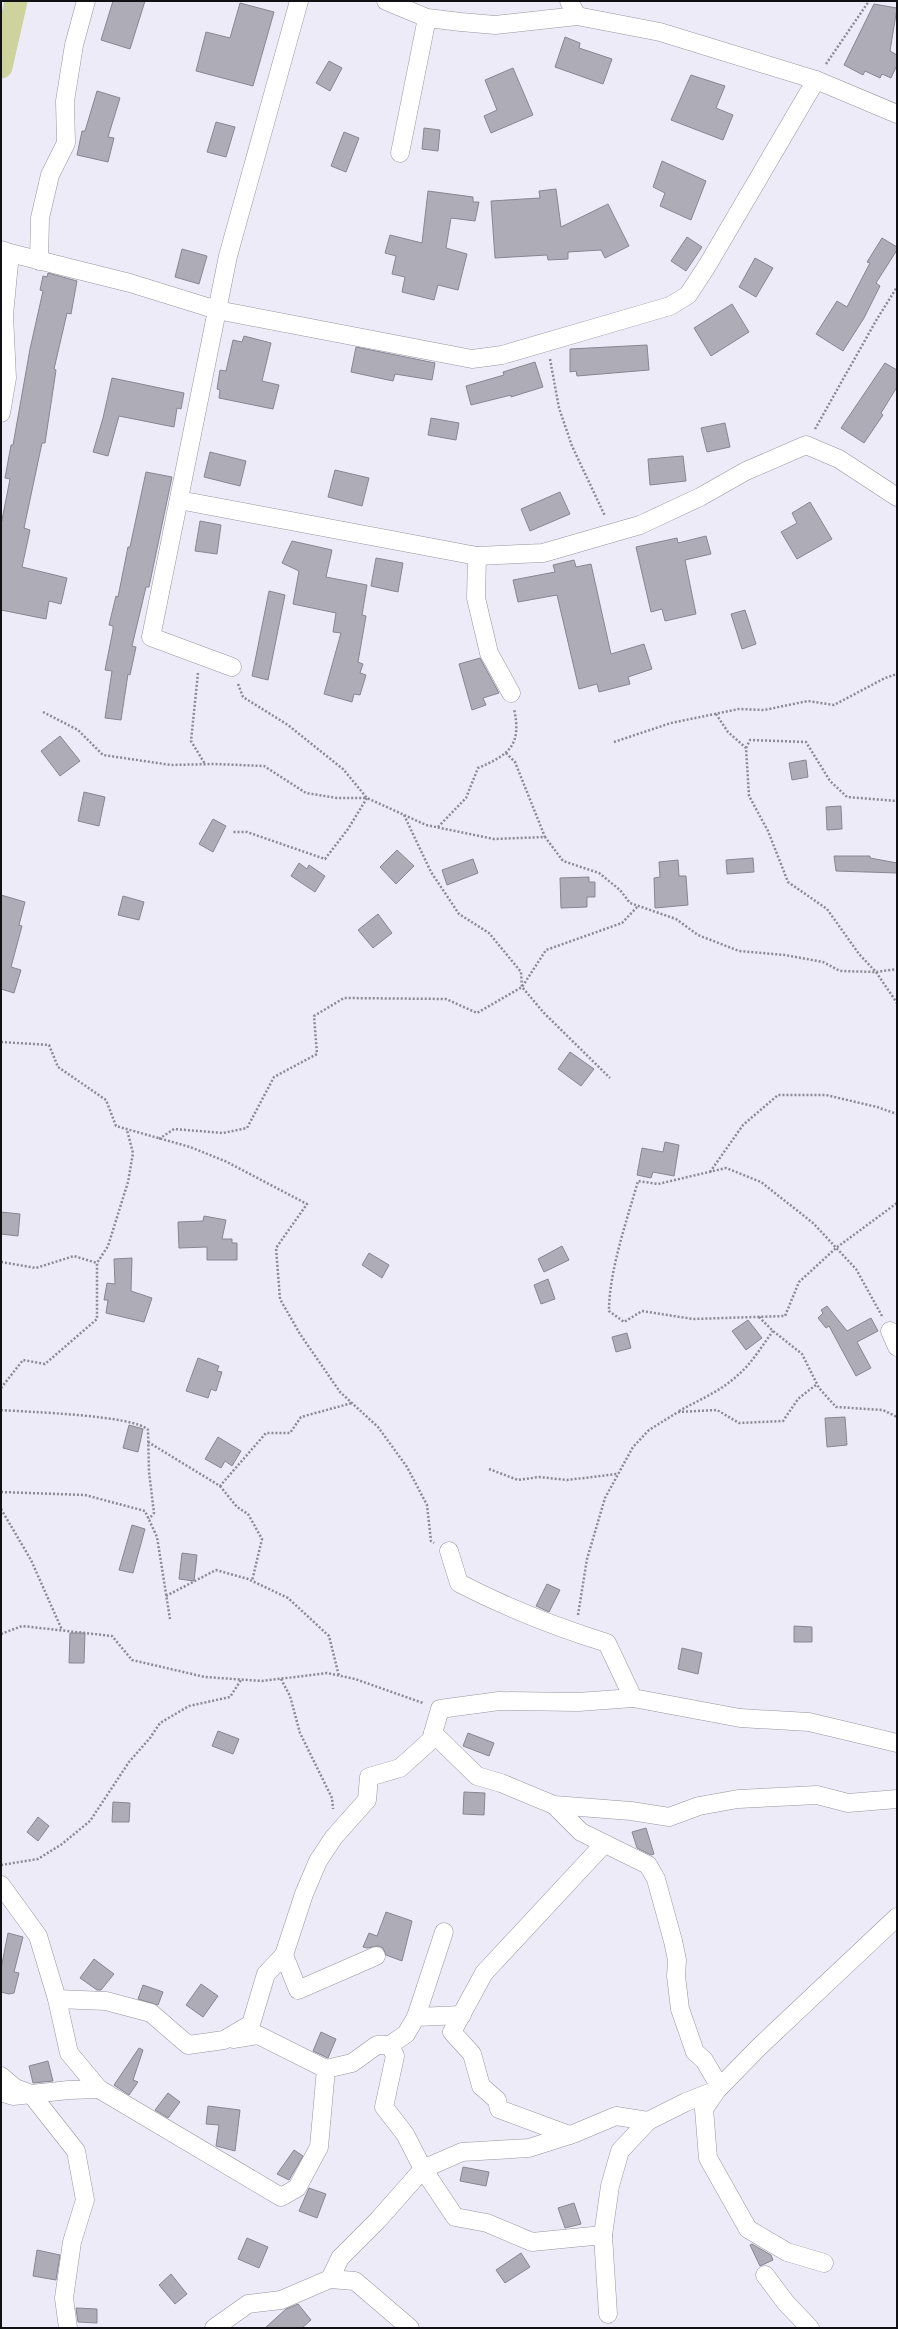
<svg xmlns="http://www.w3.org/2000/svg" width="898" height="2329" viewBox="0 0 898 2329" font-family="'Public Sans',sans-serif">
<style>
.building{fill:#adacb7;stroke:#888691}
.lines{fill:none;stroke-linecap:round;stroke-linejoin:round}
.street-casing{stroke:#9795a0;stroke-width:19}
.primary-casing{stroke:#cbcacb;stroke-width:23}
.path{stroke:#8b8a92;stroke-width:2.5;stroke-dasharray:2 2;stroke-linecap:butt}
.street{stroke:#fff;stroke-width:18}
.primary{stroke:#ced39e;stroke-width:22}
</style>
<rect width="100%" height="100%" fill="#edebf7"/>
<g class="building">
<polygon points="113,1 145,1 130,49 101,40"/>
<polygon points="240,3 274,12 253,86 196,71 206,32 230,38"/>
<polygon points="874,4 897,8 890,51 897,55 897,65 891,78 882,74 880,78 865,71 863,75 844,65"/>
<polygon points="565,37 580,43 579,48 612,59 603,84 555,67"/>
<polygon points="329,61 342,68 330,91 316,83"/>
<polygon points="513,68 533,115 491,133 484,116 497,110 485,80"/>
<polygon points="691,75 725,86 716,108 733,115 723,140 671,120"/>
<polygon points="97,91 120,98 108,137 114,138 108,162 77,155 82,131 85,131"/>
<polygon points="216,122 235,127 226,157 207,152"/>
<polygon points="424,128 440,130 438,151 422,149"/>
<polygon points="344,132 359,138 346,172 331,166"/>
<polygon points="662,161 706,181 691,220 660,206 665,193 653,187"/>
<polygon points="556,189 561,227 608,204 629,246 605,258 601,250 568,252 568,259 548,260 547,255 495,258 491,201 540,198 539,191"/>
<polygon points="428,191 473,197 473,202 479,202 475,221 451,218 446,248 467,254 458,290 438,285 434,300 402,292 405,277 392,274 396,256 385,253 390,235 422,243"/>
<polygon points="687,237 702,247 686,271 671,261"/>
<polygon points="882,238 897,247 897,250 876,283 880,286 864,318 843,351 816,334 837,301 847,307 870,263 867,262"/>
<polygon points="182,249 207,256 199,284 175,277"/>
<polygon points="755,258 773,268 756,297 739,287"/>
<polygon points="48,273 77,281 71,314 67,313 54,369 56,370 45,443 42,443 24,528 30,530 22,567 67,578 61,604 49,601 46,619 1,610 1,525 10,479 5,478 11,445 13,445 30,349 43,291 40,290 43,276 47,277"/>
<polygon points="732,304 749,332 711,356 694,328"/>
<polygon points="244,336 271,343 262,381 279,385 273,409 219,398 220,390 217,389 220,370 226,371 233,340 242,342"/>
<polygon points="647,345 649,370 577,376 576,371 570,372 570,349"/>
<polygon points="356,347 435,363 432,380 395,374 393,381 351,372"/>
<polygon points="535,362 543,387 511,397 511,395 471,405 466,386 504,375 503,372"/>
<polygon points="885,363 897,370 897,387 881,413 883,415 864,443 841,428"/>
<polygon points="112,378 184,393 181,409 177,408 174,427 119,416 108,456 93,452 103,418"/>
<polygon points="431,418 459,423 456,440 428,435"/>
<polygon points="725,423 730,447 707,452 701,428"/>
<polygon points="210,452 246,461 240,486 204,477"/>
<polygon points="683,456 686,481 650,485 648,459"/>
<polygon points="335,470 369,478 362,506 328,497"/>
<polygon points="146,472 172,477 149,587 146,587 132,646 136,647 130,675 128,674 121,720 105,718 112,671 105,670 113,630 113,626 109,625 116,596 118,597 128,547 130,547"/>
<polygon points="560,492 570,514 530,531 521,509"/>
<polygon points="810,502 832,539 797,559 781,532 797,523 792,513"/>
<polygon points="200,521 221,525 217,554 195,551"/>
<polygon points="706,536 711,554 685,560 696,614 665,621 662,609 651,612 636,547 677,538 678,543"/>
<polygon points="292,541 332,550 326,577 367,585 362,615 366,616 358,662 363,664 360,673 366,675 360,695 354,694 352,702 324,694 341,633 333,632 336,613 293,604 299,571 282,563"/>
<polygon points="376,558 403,563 398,592 371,586"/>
<polygon points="574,560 576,567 591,564 611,654 644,644 652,669 628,677 630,684 599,692 597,684 579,689 557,595 518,602 513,580 555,572 553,565"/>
<polygon points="269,591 285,595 268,680 252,676"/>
<polygon points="745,610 756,644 742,649 731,614"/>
<polygon points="480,658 499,693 483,698 486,705 472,710 459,664"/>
<polygon points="60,736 80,761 60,776 41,751"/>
<polygon points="806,760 808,777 792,780 789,763"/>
<polygon points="84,792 105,797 99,826 78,821"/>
<polygon points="841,806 842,829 827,830 826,807"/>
<polygon points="213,819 226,826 213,852 199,844"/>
<polygon points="397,850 414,866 396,884 380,867"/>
<polygon points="834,856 870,856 870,858 897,863 897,873 836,871"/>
<polygon points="753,858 754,872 727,874 726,860"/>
<polygon points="473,859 478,873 447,885 442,870"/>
<polygon points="678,860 679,876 686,876 688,905 655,908 654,878 660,877 659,862"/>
<polygon points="299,863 307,869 309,865 325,876 315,892 291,876"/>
<polygon points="589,877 589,882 595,882 595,897 587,897 587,907 561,908 560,878"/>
<polygon points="1,895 25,902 19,925 22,926 11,967 21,970 14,993 1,989"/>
<polygon points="123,896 144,902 139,920 118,915"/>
<polygon points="378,914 392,933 373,948 358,930"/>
<polygon points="570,1052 594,1069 581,1086 558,1069"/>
<polygon points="665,1142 679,1145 674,1176 653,1172 651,1178 637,1175 642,1148 663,1152"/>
<polygon points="1,1212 20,1214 18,1236 1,1234"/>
<polygon points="204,1216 226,1220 222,1239 232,1239 232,1243 237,1243 237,1260 207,1260 207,1247 179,1248 178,1222 203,1221"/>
<polygon points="562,1246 569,1260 544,1272 538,1259"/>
<polygon points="369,1253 389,1265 382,1278 362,1265"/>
<polygon points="132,1258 131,1291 152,1298 144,1322 106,1313 108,1300 104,1300 107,1283 115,1284 114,1259"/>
<polygon points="548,1279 555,1299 541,1304 534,1285"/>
<polygon points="827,1306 847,1331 871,1318 878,1331 857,1342 871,1368 856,1376 829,1326 826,1328 818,1318 823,1313 821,1310"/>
<polygon points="748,1320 762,1338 746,1350 732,1331"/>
<polygon points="627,1333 631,1348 616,1352 612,1337"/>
<polygon points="198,1358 219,1366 217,1371 222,1372 216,1391 211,1389 208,1398 186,1391"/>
<polygon points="845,1417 847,1445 827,1447 825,1418"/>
<polygon points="129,1425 143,1429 138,1452 123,1448"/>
<polygon points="218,1437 241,1451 232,1466 225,1461 221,1468 205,1459"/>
<polygon points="132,1525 145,1529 133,1573 119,1570"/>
<polygon points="182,1553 197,1555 194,1581 179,1579"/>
<polygon points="547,1584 560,1590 549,1612 536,1606"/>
<polygon points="794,1626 812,1627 812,1642 794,1642"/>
<polygon points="70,1633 85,1633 84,1663 69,1663"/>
<polygon points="682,1648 702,1653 698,1674 678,1669"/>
<polygon points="218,1731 239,1739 233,1754 212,1746"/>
<polygon points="468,1733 494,1743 489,1756 463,1746"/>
<polygon points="464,1792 485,1793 484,1815 463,1814"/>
<polygon points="113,1802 130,1803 129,1822 112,1822"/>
<polygon points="38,1817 49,1826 38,1841 27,1832"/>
<polygon points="646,1828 654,1854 651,1855 637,1848 632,1832"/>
<polygon points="386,1912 412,1921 402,1961 386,1955 383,1948 378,1946 367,1948 363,1947 369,1933 377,1936"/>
<polygon points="8,1933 23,1937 14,1972 19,1973 14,1993 9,1994 1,1992 1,1969"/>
<polygon points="94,1959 114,1974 101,1990 97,1990 80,1978"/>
<polygon points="201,1984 218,1996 203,2017 186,2005"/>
<polygon points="143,1985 163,1992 158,2005 138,1999"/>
<polygon points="321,2032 336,2039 328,2058 313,2051"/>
<polygon points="139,2048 143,2050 133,2080 138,2082 129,2095 114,2085"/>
<polygon points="48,2061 53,2081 33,2083 29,2066"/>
<polygon points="168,2093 180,2102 168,2118 155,2110"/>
<polygon points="208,2106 240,2110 235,2151 216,2146 219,2125 206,2124"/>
<polygon points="294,2150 303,2156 289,2180 277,2174"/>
<polygon points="463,2167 489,2172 486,2186 460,2181"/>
<polygon points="309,2188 326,2194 317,2218 299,2211"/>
<polygon points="574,2203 581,2224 565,2228 558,2208"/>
<polygon points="247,2238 268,2247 259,2268 238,2259"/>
<polygon points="752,2244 771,2255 773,2260 760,2266 750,2245"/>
<polygon points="37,2250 60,2255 56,2280 33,2276"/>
<polygon points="521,2253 530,2267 505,2283 496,2270"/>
<polygon points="171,2274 187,2294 175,2304 159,2285"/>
<polygon points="298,2304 311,2320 302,2328 265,2328 286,2309"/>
<polygon points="76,2308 97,2309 97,2323 78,2322"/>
</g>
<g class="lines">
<g class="street-casing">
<g id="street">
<polyline points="386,1 427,18 461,22 495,25 577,16 660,32 816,80 897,114"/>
<polyline points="569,1 577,16"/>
<polyline points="400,153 427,18"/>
<polyline points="1,250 10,253 4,315 7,378 1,413"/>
<polyline points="10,253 130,283 217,310 472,359 502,355 670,306 688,295 707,266 816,80"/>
<polyline points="39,261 40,218 50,175 66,143 65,101 74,45 86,1"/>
<polyline points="179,500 477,556 543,553 640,525 700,497 746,471 806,445 839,459 897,497"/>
<polyline points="477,556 476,598 489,653 511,693"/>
<polyline points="232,667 151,637 228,256 299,1"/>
<polyline points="890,1331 897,1347"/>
<path d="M449,1551L459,1583C507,1608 556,1627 607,1643L633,1698L740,1718L809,1722L897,1743"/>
<polyline points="433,1733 477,1776 501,1783 554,1805 631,1811 669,1817 699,1806 738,1799 817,1795 848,1803 897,1799"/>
<polyline points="554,1805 581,1832 648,1865 656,1879 673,1941 677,1960 676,1976 680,2009 695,2052 704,2060 720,2087"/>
<polyline points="1,1885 38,1936 57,1999 69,2053 99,2089 69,2090 13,2096 1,2092"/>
<polyline points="376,1956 298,1990 284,1955 304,1894 318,1861 334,1837 367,1800 369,1777 400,1768 431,1740 440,1709 499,1701 578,1702 633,1698"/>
<polyline points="57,1999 106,2001 151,2013 188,2045 224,2040 251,2024 266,1974 284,1955"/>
<polyline points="416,2017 444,1932"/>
<polyline points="233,2039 258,2035 326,2069"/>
<polyline points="390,2045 406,2034 416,2017 462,2015"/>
<polyline points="1,2076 15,2088 31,2094 76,2151 85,2200 72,2242 64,2298 68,2328"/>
<polyline points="99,2089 281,2197 297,2188 319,2147 326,2069 352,2063 377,2045 390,2045 395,2056 384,2107 405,2134 423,2169 455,2217 487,2223 532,2242 603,2235 610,2186 620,2151 648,2121"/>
<polyline points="569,2135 499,2109 497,2100 481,2086 472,2054 452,2032 484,1973 604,1844"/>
<polyline points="603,2235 608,2314"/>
<polyline points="824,2263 787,2252 748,2229 708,2158 704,2109 717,2090 759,2047 897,1917"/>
<polyline points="765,2275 786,2303 810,2328"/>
<polyline points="330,2279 340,2258 378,2220 423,2169 462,2152 529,2148 573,2134 616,2116 648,2121 686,2102 717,2090"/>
<polyline points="214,2328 248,2304 281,2300 330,2279 355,2281 410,2328"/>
</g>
</g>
<g class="primary-casing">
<polyline id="primary" points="1,67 16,1"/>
</g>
<g class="path">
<polyline points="826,64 869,1"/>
<polyline points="550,359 559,408 572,446 605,516"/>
<polyline points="815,429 877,319 897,287"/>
<polyline points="198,673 191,741 205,764"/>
<polyline points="238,684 243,697 288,725 343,769 367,798 426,825 494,839 545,837 563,861 599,873 620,890 630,903 676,919 698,935 739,951 785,955 823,962 840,971 876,972 897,969"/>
<polyline points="43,712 78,730 103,755 171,765 214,764 264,766 306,793 337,798 367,798 348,829 325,859 247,832 233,832"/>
<polyline points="716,714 728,732 746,748 749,796 768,831 788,882 827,909 859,954 876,972 897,1003"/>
<polyline points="614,742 671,723 739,709 764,710 808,701 834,705 885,678 897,674"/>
<polyline points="746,748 750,740 806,742 830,781 847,797 897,801"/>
<polyline points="506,753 515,762 545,837"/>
<polyline points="404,815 431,872 459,914 489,933 521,972 522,987 544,1013 610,1078"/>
<path d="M438,827L466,798L478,768C509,755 522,745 514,709"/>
<polyline points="1,1042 49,1045 58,1067 106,1100 116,1126 190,1147 225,1161 307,1204 276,1248 280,1299 300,1334 340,1392 378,1427 407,1467 427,1505 431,1541 434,1543"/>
<polyline points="159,1139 174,1129 223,1133 247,1128 274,1077 317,1054 314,1016 344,998 446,999 477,1013 522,987 546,950 622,923 638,906"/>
<polyline points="710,1172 743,1125 778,1095 826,1095 877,1107 897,1114"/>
<polyline points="1,1262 36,1268 74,1256 97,1263"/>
<path d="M882,1316L856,1269L813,1223L761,1182L726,1168L658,1184L638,1181C627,1220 609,1271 609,1311L624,1322L642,1311L693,1319L785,1316L799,1282L836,1248L897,1203"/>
<polyline points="759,1317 773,1331 802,1354 819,1388 836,1407 883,1410 897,1417"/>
<polyline points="1,1388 23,1360 45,1364 97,1319 97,1263 108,1246 128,1182 133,1153 127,1130"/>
<path d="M1,1410C26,1412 135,1415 148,1430L149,1472L154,1513L149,1519"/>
<path d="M679,1411C699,1400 721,1391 738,1375C752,1363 762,1346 773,1331"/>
<polyline points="148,1442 220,1486 266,1433 290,1433 301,1417 352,1403"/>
<polyline points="489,1469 518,1480 539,1477 567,1480 617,1474"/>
<polyline points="220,1486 237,1507 248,1514 262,1539 252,1581"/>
<polyline points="1,1492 85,1495 145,1511 157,1537 170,1619"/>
<polyline points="1,1509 31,1560 62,1630"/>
<polyline points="166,1596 216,1570 248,1579 288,1598 329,1636 339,1676"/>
<polyline points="578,1615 587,1559 605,1498 633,1447 649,1430 678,1412 717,1410 739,1423 783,1421 798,1399 817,1384"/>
<polyline points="1,1634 22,1626 112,1636 132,1660 205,1677 262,1681 327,1673 355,1679 423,1703"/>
<polyline points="281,1679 290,1696 300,1733 332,1798 333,1809"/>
<polyline points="1,1865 38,1859 62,1844 90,1821 129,1762 150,1738 160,1723 189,1706 230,1697 241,1680"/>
</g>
<use href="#street" class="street"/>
<use href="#primary" class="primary"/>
</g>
<rect width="898" height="2329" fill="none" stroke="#111014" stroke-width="4"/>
</svg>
